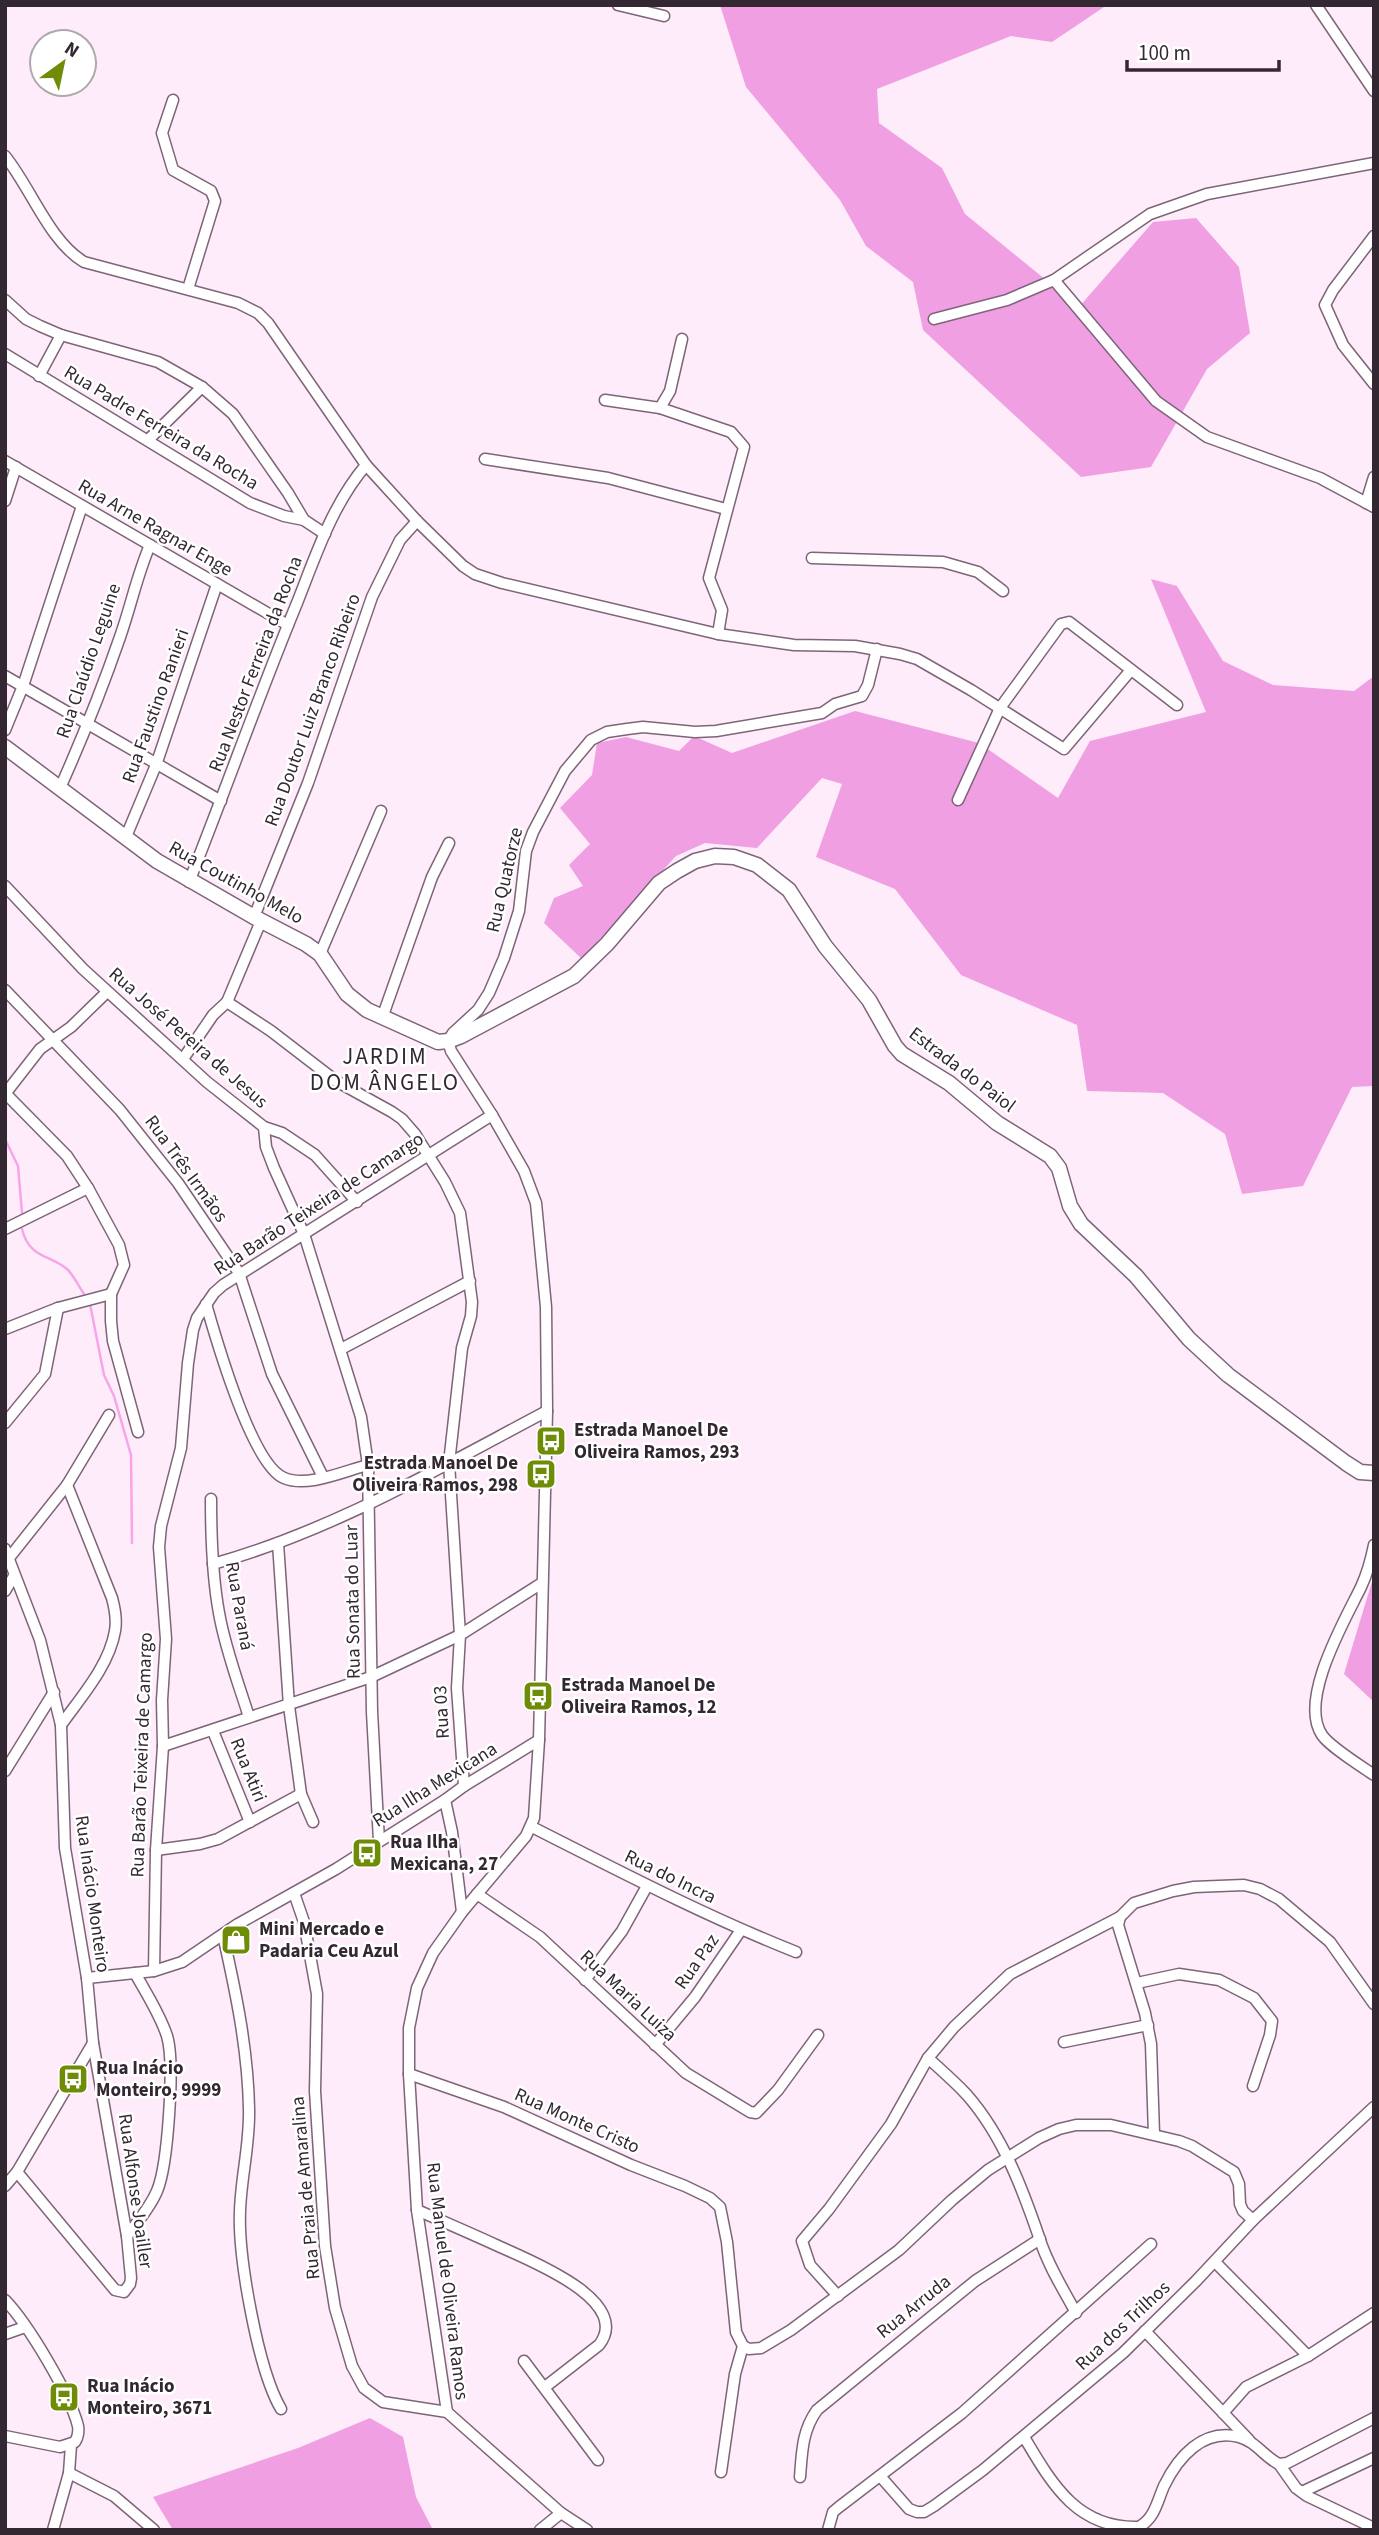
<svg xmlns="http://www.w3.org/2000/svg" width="1379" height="2535" viewBox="0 0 1379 2535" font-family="'Source Sans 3',sans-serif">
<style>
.forest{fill:#f09fe2}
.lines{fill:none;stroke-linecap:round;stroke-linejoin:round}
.stream{stroke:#f7a5e9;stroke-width:2.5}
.street-casing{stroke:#7e6479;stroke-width:13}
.secondary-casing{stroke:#7e6479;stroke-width:17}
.street{stroke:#fff;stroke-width:10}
.secondary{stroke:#fff;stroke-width:14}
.labels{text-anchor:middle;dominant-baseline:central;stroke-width:5;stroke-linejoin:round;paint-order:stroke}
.street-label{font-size:19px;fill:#332831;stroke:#fff}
.poi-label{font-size:19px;font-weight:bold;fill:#332831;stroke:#fff;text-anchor:start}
.quarter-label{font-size:23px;letter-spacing:2px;fill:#332831;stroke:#fff}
</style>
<rect width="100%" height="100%" fill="#feecfa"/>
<g class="forest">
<polygon points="720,5 1107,5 1052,42 1011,36 877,89 879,123 942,168 965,214 1079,307 1153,222 1196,218 1239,267 1250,333 1207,369 1151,467 1081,477 923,330 913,282 866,246 840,200 746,87"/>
<polygon points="1151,579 1177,586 1223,661 1273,685 1354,691 1374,676 1374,1086 1352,1087 1303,1186 1242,1194 1225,1134 1163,1093 1087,1091 1077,1025 961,975 895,889 816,857 842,784 822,778 757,848 705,843 676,856 582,959 544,923 554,898 583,886 569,865 590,844 560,808 592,775 597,743 626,737 679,751 694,736 732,753 855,711 979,743 1058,798 1090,741 1206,712"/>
<polygon points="1374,1575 1374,1702 1344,1674"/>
<polygon points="370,2418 403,2437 416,2497 433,2530 173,2530 153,2497 298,2448"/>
</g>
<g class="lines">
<g class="stream">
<polyline points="5,1139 18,1166 22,1213"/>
<path d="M22,1229C29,1259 52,1255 68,1270C74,1276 79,1287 84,1294"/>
<polyline points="90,1304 104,1375 114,1396 131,1455 132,1543"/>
</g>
<g class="street-casing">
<g id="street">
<polyline points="618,5 664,16"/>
<polyline points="1316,5 1374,91"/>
<polyline points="173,100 162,133 173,170 211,191 215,201 188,289"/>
<path d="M5,156C31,188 49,241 84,262L238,303L258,313L268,323L366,465L417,521L463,566L475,574L502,583L718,634L794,645L855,646L900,654L917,659L971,690L1064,749L1131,670"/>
<polyline points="1374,236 1333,290 1325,305 1343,345 1374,384"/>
<polyline points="1054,280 1156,401 1207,437 1320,478 1374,507"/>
<polyline points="5,300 26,319 40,326 61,335 158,362 202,387 233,414 288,493 304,520 325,534"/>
<polyline points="934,319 1007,300 1054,280 1150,214 1207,194 1374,163"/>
<polyline points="5,354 250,503 284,516 304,520"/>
<polyline points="39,376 61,335"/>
<polyline points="605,400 660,408 670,391 682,339"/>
<polyline points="660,408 731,432 744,447 709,578 722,610 718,634"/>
<polyline points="148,440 202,387"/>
<polyline points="485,459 608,478 726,509"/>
<polyline points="5,461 288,625"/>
<polyline points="5,501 16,467"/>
<polyline points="1366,503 1374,477"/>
<polyline points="812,558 943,562 978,572 1003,591"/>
<polyline points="5,676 221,801"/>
<polyline points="5,730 23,686 82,506"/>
<path d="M60,788C82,739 102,689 120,637C131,606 137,575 150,545"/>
<polyline points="958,800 1000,708 1061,624 1069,622 1177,705"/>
<polyline points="125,839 156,765 217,584"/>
<path d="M189,882C226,789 259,695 297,603C316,555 332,505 366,465"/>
<polyline points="5,886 83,969 207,1082 264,1127 282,1133 315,1155 357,1202"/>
<polyline points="254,917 308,783 372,597 400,540 417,521"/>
<polyline points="320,954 381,811"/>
<polyline points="5,990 120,1110 178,1183 239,1273 272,1374 323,1477"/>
<polyline points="227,1002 271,1031 336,1081 392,1112 402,1119 415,1134 445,1182 460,1213 472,1302 471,1316 462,1348 449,1463 460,1635 457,1688 464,1786"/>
<polyline points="382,1018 432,877 449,843"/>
<polyline points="183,1059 213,1015 227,1002 261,921"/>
<polyline points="5,1094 40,1049 71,1027 107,992"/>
<polyline points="6,1094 67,1156 88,1188 119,1245 124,1265 111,1294 111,1321 113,1341 138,1432"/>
<polyline points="264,1127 266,1147 274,1168 304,1234 361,1417 368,1465 372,1712 379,1841"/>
<polyline points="5,1229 88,1188"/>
<path d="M206,1304C216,1339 252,1465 284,1478C308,1488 344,1471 368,1465"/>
<polyline points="5,1329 58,1308 111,1294"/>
<polyline points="341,1349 470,1281"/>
<polyline points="5,1423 45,1374 58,1308"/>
<path d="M211,1499C211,1537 212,1575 219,1613C225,1648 238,1682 249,1717"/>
<polyline points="278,1543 289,1706 301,1794 313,1822"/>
<path d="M1374,1545C1371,1560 1367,1574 1361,1587C1345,1620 1298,1700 1322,1735C1330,1747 1361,1766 1374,1775"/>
<polyline points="5,1549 40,1640 61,1725 65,1848 87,1978 93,2043 127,2236 131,2278 130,2284 124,2292 115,2290 17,2172"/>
<polyline points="9,1558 67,1485 109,1415"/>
<path d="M213,1564C332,1531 439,1468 547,1411"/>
<polyline points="5,1591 14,1576"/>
<path d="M61,1725C81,1697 109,1666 115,1631C117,1620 115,1609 112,1598L67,1485"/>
<polyline points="213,1731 250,1822"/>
<polyline points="163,1746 371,1677 460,1635 542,1583"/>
<polyline points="5,1771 54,1692"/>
<polyline points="445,1800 452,1832 462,1912"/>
<path d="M532,1827C619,1871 705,1916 796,1952"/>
<polyline points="156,1850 200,1844 218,1839 301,1794"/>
<polyline points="294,1893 304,1922 317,1994 315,2091 325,2246 335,2308 352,2366 364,2388 383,2402 447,2412 561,2513 587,2530"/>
<polyline points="477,1894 540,1937 686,2073 750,2112 756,2113 778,2090 818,2035"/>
<path d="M223,1935C236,1993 248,2050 249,2109C250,2144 241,2177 240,2211C238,2257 258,2370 281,2409"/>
<polyline points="154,1971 156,1850 163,1746 162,1700 166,1639 159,1547 161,1526 181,1448 188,1363 193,1330 197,1318 214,1293 223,1285 492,1115"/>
<polyline points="87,1978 154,1971 182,1962 238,1924 336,1869 445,1800 464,1786 539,1740"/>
<polyline points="585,1980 622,1931 647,1886"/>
<polyline points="1137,1983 1179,1974 1219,1980 1254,1998 1272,2021 1270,2035 1253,2086"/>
<polyline points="1064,2042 1148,2025"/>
<polyline points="655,2045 695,1997 741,1930"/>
<path d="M928,2058C941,2070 955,2082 967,2095C1003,2136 1023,2190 1040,2240C1048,2265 1063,2289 1076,2313"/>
<polyline points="409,2074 504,2107 631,2165 685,2186 710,2198 720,2207 727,2242 736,2332 743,2346 735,2374 721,2472"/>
<polyline points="1154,2134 1151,2044 1145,2013 1118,1925 1120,1917 1134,1903 1173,1891 1194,1887 1244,1885 1260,1889 1279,1899 1330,1942 1374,2004"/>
<polyline points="5,2186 17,2172 93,2043"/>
<path d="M417,2210C444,2222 470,2233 496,2245C526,2259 634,2300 599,2345L545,2387"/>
<path d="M127,2236C137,2222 150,2208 157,2191C168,2165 175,2062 167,2036C160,2014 146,1993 135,1973"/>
<polyline points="1215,2262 1308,2356"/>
<polyline points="838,2296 810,2265 802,2241 829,2209 891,2124 928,2058 954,2027 1010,1974 1120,1917"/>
<path d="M5,2300C28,2324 70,2394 78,2426C79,2432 78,2437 75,2442L60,2447L5,2436"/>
<polyline points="1145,2331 1249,2440"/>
<polyline points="5,2334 25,2327"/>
<polyline points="743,2346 749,2349 761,2348 791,2330 899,2250 952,2200 988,2170 1039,2138 1059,2129 1076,2125 1111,2125 1179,2141 1192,2146 1234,2172 1239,2184 1240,2204 1243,2211 1253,2220"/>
<polyline points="524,2361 598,2460"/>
<polyline points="447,2412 417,2210 409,2074 409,2028 417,1988 433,1953 462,1912 526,1836 534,1818 539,1740 547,1411 546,1307 536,1203 524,1171 492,1115 451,1051 448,1041 453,1033 478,1010 489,993 504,958 519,911 526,851 533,832 565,771 591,740 607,732 627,729 643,727 695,732 716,731 822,713 835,704 862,696 868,685 877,649"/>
<polyline points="1223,2413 1246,2387 1308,2356 1374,2313"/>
<path d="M1024,2437C1052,2484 1077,2529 1139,2527C1155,2518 1157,2502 1164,2486C1178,2457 1203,2428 1239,2437C1257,2442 1264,2457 1279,2464L1287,2463L1374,2418"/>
<polyline points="1279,2464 1296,2488 1307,2496 1374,2528"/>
<polyline points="69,2473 114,2496 154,2530"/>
<polyline points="880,2476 909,2509 917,2512 924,2512 934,2506 983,2470 1123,2353 1196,2281 1253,2220 1374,2107"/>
<path d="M800,2477C802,2452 802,2431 817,2410L975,2281L1040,2239"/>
<polyline points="1302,2492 1374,2458"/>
<polyline points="53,2530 69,2473 71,2445"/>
<polyline points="540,2530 561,2513"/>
<polyline points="828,2530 833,2512 839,2507 962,2413 1151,2244"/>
</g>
</g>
<g class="secondary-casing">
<polyline id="secondary" points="5,747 157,861 254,917 306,944 320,954 347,994 367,1010 438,1042 448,1041 461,1036 574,976 607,944 659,883 677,871 695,861 715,856 734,857 757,865 789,890 825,946 869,1000 895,1046 902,1054 949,1083 997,1123 1050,1156 1059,1168 1070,1206 1081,1224 1136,1276 1189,1339 1228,1375 1346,1463 1360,1472 1374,1473"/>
</g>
<use href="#street" class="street"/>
<use href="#secondary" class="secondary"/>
</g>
<defs>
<g id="bus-square" transform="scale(1.575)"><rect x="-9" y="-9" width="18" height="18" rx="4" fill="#6f8c07" stroke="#fff"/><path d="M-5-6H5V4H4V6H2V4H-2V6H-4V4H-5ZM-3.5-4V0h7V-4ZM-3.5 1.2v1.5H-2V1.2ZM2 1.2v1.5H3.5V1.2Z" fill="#fff"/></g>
<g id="shop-square" transform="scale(1.575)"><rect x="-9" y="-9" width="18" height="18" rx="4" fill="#6f8c07" stroke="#fff"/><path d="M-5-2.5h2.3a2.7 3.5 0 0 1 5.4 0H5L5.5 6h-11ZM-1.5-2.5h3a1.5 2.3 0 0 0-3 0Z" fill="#fff"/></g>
</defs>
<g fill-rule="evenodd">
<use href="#bus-square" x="551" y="1441"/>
<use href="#bus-square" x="541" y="1474"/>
<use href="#bus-square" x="538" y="1696"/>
<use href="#bus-square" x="367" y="1853"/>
<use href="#shop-square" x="236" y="1940"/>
<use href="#bus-square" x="73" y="2079"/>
<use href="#bus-square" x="64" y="2397"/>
</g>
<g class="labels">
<g class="street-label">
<text transform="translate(161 428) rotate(31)">Rua Padre Ferreira da Rocha</text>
<text transform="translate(155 528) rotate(30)">Rua Arne Ragnar Enge</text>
<text transform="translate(89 661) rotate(-71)">Rua Claúdio Leguine</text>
<text transform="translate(256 664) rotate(-69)">Rua Nestor Ferreira da Rocha</text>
<text transform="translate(156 706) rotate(-70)">Rua Faustino Ranieri</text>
<text transform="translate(313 710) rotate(-70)">Rua Doutor Luiz Branco Ribeiro</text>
<text transform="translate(505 880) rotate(-77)">Rua Quatorze</text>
<text transform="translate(236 883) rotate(29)">Rua Coutinho Melo</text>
<text transform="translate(188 1038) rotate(41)">Rua José Pereira de Jesus</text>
<text transform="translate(962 1070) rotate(37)">Estrada do Paiol</text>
<text transform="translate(186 1169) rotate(54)">Rua Três Irmãos</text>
<text transform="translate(319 1204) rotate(-33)">Rua Barão Teixeira de Camargo</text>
<text transform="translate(353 1602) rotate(-91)">Rua Sonata do Luar</text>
<text transform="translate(239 1606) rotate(80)">Rua Paraná</text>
<text transform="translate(442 1712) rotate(-93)">Rua 03</text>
<text transform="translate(142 1755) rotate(-88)">Rua Barão Teixeira de Camargo</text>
<text transform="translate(248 1770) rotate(68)">Rua Atiri</text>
<text transform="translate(435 1785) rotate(-32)">Rua Ilha Mexicana</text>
<text transform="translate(670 1877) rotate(26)">Rua do Incra</text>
<text transform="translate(92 1894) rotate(82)">Rua Inácio Monteiro</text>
<text transform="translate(697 1962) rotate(-55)">Rua Paz</text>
<text transform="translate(628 1996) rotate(43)">Rua Maria Luiza</text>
<text transform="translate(577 2121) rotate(24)">Rua Monte Cristo</text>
<text transform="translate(306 2188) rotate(-95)">Rua Praia de Amaralina</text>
<text transform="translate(135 2191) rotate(82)">Rua Alfonse Joailler</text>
<text transform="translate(447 2281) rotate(83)">Rua Manuel de Oliveira Ramos</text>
<text transform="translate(914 2307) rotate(-39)">Rua Arruda</text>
<text transform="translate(1123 2326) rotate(-43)">Rua dos Trilhos</text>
</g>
<g class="poi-label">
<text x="574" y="1430">Estrada Manoel De<tspan x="574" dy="22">Oliveira Ramos, 293</tspan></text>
<text x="518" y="1463" text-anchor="end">Estrada Manoel De<tspan x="518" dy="22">Oliveira Ramos, 298</tspan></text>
<text x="561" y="1685">Estrada Manoel De<tspan x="561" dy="22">Oliveira Ramos, 12</tspan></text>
<text x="390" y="1842">Rua Ilha<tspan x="390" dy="22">Mexicana, 27</tspan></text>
<text x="259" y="1929">Mini Mercado e<tspan x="259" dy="22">Padaria Ceu Azul</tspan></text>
<text x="96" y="2068">Rua Inácio<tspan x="96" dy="22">Monteiro, 9999</tspan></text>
<text x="87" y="2386">Rua Inácio<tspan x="87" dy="22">Monteiro, 3671</tspan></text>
</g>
<g class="quarter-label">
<text x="385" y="1056">JARDIM<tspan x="385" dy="26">DOM ÂNGELO</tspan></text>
</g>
</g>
<rect width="1379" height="2535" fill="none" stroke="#332831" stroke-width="14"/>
<g transform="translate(63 63) rotate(33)"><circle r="33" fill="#ffffff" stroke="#ada9ad" stroke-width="2"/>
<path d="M0-5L12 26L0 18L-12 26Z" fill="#6f8c07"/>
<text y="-10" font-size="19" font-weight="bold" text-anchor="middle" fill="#332831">N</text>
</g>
<path d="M1127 60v10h152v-10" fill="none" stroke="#332831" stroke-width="3.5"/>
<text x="1138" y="60" font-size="21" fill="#332831" stroke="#ffffff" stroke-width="5" paint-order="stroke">100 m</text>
</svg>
